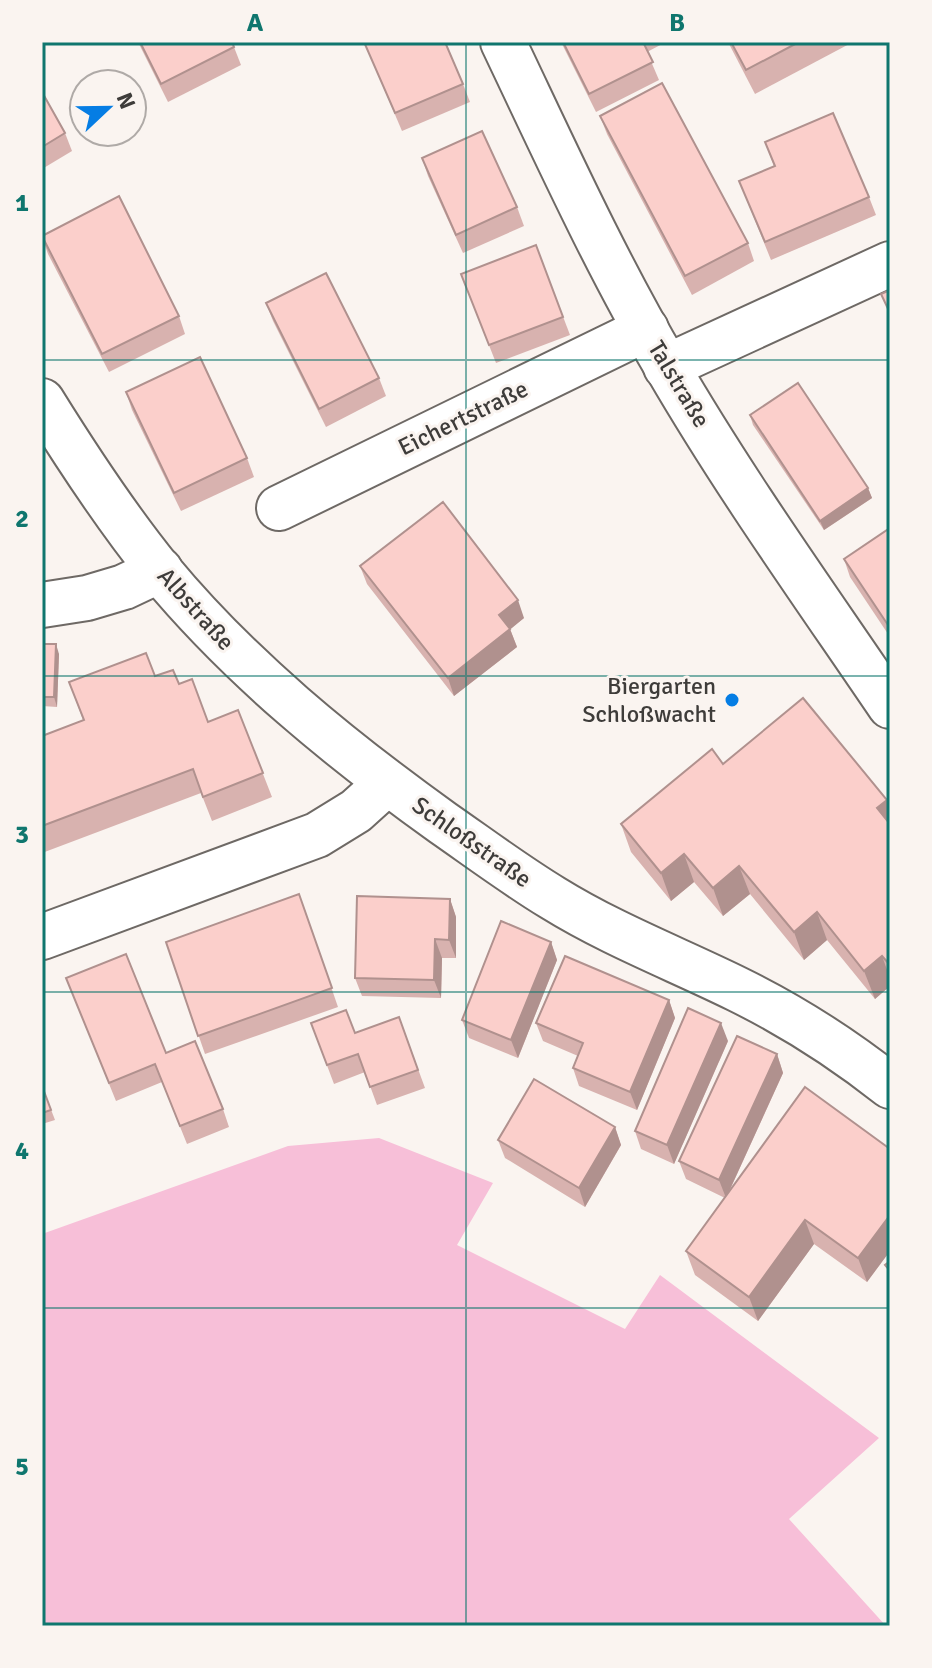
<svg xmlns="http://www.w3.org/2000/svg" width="932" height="1668" viewBox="0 0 932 1668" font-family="Signika,sans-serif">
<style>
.green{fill:#f7bfd8}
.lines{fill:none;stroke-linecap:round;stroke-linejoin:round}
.street-casing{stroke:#6e6965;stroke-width:48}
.street{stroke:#fff;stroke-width:44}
.wall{fill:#d8b2af}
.shaded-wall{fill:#b0918e}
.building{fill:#fbcfcb;stroke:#b0918e;stroke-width:2}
.grid{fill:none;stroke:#0f766e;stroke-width:2;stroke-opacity:0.55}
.poi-dot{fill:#057de4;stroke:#faf4f0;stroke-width:3}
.labels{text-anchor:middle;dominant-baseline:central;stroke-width:6;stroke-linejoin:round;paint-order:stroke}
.street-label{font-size:24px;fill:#3e3c3a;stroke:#faf4f0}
.poi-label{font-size:24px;fill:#3e3c3a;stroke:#faf4f0;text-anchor:end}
.neatline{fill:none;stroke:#0f766e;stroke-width:3}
.grid-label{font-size:26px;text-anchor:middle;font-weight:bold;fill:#0f766e}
</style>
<rect width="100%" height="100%" fill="#faf4f0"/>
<polygon class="green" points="379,1138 493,1183 457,1245 625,1329 660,1275 879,1438 789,1519 886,1626 42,1626 42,1234 288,1146"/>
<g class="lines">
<g class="street-casing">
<g id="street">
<path d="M503,42C555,151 605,262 667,367C735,484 814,594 890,706"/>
<polyline points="666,367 890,264"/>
<path d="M42,401C78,459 116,517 159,570C240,668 340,749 443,823C479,848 515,875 553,898C611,934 676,959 737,989C792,1016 842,1048 890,1086"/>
<polyline points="279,508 646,329"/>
<polyline points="42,605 87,598 124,587 160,570"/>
<polyline points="42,937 317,835 356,811 387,783"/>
</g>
</g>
<use href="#street" class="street"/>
</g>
<g class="wall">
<polygon points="138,42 232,42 241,65 168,102"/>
<polygon points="364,42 463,84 470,102 402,131"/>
<polygon points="561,42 666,42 647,52 659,80 596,112"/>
<polygon points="728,42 853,42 755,94"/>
<polygon points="42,92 65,133 72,151 42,169"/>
<polygon points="600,116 748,243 754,261 692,295 607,134"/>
<polygon points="765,142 869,197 876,215 771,260 739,181 774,166"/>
<polygon points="422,158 517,207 524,226 463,253 428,176"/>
<polygon points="42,237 179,316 185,334 109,372 48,254"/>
<polygon points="536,245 570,335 496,363 461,274"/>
<polygon points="266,303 379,378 386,396 326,427 273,321"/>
<polygon points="126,392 247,458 254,477 181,511 132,410"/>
<polygon points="750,415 868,488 872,498 824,530 753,425"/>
<polygon points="890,528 890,637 850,577 844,559"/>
<polygon points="360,566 524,618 510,629 517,647 454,696 367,584"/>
<polygon points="42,644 59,654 57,707 42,706"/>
<polygon points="155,676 179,684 208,722 238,710 272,797 212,821 201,793 42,853 42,736 83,720 69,682"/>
<polygon points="723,764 890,806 890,986 875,999 827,940 804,960 750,894 723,916 694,882 671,901 631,852 621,824"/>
<polygon points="299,894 338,1007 205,1054 166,942"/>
<polygon points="450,899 456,917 456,958 442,958 441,998 362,996 355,978"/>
<polygon points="551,942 557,960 518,1058 469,1038 462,1020"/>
<polygon points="66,978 166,1053 223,1109 229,1127 187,1144 162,1082 116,1101"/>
<polygon points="669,1000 675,1018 637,1110 579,1086 573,1068 578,1056 543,1041 536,1023"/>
<polygon points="399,1017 425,1088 377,1105 365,1072 334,1084 311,1023 355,1033"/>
<polygon points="728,1041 674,1164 641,1149 635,1131"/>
<polygon points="777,1054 783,1073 728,1194 890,1149 890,1251 867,1282 814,1244 758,1321 695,1275 686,1251 725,1198 686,1179 679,1161"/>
<polygon points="42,1086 55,1120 42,1124"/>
<polygon points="615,1127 621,1145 585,1207 505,1158 498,1140"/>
</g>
<g class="shaded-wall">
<polygon points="868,488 872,498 824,530 820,521"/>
<polygon points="518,600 524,618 506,633 499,615"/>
<polygon points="510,629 517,647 454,696 448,678"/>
<polygon points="56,644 59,654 57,707 54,697"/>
<polygon points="887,800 890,806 890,834 877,808"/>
<polygon points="684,854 694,882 671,901 661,873"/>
<polygon points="739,866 750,894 723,916 713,888"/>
<polygon points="450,899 456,917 456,958 449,940"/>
<polygon points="817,912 827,940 804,960 794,932"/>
<polygon points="435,939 442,958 441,998 434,980"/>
<polygon points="551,942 557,960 518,1058 511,1040"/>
<polygon points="882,956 890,978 890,986 875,999 864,971"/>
<polygon points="669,1000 675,1018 637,1110 630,1092"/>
<polygon points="721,1023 728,1041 674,1164 667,1145"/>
<polygon points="777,1054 783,1073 726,1198 719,1180"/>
<polygon points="615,1127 621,1145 585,1207 579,1188"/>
<polygon points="890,1215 890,1251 867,1282 858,1258"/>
<polygon points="805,1220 814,1244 758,1321 749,1297"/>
</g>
<g class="building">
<polygon points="140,42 232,42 234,47 161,84"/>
<polygon points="364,42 445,42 463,84 395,113"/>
<polygon points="563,42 643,42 653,62 589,94"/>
<polygon points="731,42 799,42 746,70"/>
<polygon points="662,83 748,243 685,276 600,116"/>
<polygon points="42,92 65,133 42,147"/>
<polygon points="833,113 869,197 765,242 739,181 775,166 765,142"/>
<polygon points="482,131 517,207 456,235 422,158"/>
<polygon points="119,196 179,316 102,354 42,236"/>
<polygon points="536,245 563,317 489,345 461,274"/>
<polygon points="326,273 379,378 319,409 266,303"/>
<polygon points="890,290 890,313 881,294"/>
<polygon points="200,357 247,458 174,493 126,392"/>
<polygon points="798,383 868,488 820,521 750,415"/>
<polygon points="443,502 518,600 499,615 510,629 448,678 360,566"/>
<polygon points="890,528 890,628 844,559"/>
<polygon points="42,644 56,644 54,697 42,697"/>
<polygon points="146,653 155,676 173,670 179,684 192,679 208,722 238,710 263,773 203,797 193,769 42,826 42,736 84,720 69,682"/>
<polygon points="803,698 887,800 877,808 890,824 890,965 882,956 864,971 817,912 794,932 739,866 713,888 684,854 661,873 621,824 712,749 723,764"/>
<polygon points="299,894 332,988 198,1036 166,942"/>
<polygon points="357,896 450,899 449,940 435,939 434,980 355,978"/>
<polygon points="501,921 551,942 511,1040 462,1020"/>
<polygon points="126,954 166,1053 195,1041 223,1109 180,1126 155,1064 109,1083 66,978"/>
<polygon points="565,956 669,1000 630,1092 573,1068 583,1043 536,1023"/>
<polygon points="688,1008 721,1023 667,1145 635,1131"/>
<polygon points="346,1010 355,1033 399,1017 418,1070 370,1087 358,1054 327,1065 311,1023"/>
<polygon points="737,1036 777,1054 719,1180 679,1161"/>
<polygon points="534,1079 615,1127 579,1188 498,1140"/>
<polygon points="42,1086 51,1110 42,1113"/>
<polygon points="805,1087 890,1149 890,1215 858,1258 805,1220 749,1297 686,1251"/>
<polygon points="890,1261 890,1271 885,1265"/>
</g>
<path class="grid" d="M466,42V1626M42,360H890M42,676H890M42,992H890M42,1308H890"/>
<circle class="poi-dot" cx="732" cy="700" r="8"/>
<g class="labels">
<g class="street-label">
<text transform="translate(679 384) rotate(59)">Talstraße</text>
<text transform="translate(463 418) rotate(-26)">Eichertstraße</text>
<text transform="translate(196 609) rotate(48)">Albstraße</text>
<text transform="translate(472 842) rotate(35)">Schloßstraße</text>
</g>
<g class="poi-label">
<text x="716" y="686">Biergarten<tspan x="716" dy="28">Schloßwacht</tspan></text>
</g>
</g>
<rect width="932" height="1668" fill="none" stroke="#faf4f0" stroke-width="88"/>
<g transform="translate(108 108) rotate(68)"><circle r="38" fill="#faf4f0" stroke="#afaaa7" stroke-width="2"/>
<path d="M0-6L14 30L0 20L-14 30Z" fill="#057de4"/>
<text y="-12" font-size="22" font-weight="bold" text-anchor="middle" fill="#3e3c3a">N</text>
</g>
<rect x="44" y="44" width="844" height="1580" class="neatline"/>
<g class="grid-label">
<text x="255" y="31">A</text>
<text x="677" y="31">B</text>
<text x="22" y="211">1</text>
<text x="22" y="527">2</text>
<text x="22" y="843">3</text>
<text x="22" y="1159">4</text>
<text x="22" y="1475">5</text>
</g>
</svg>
